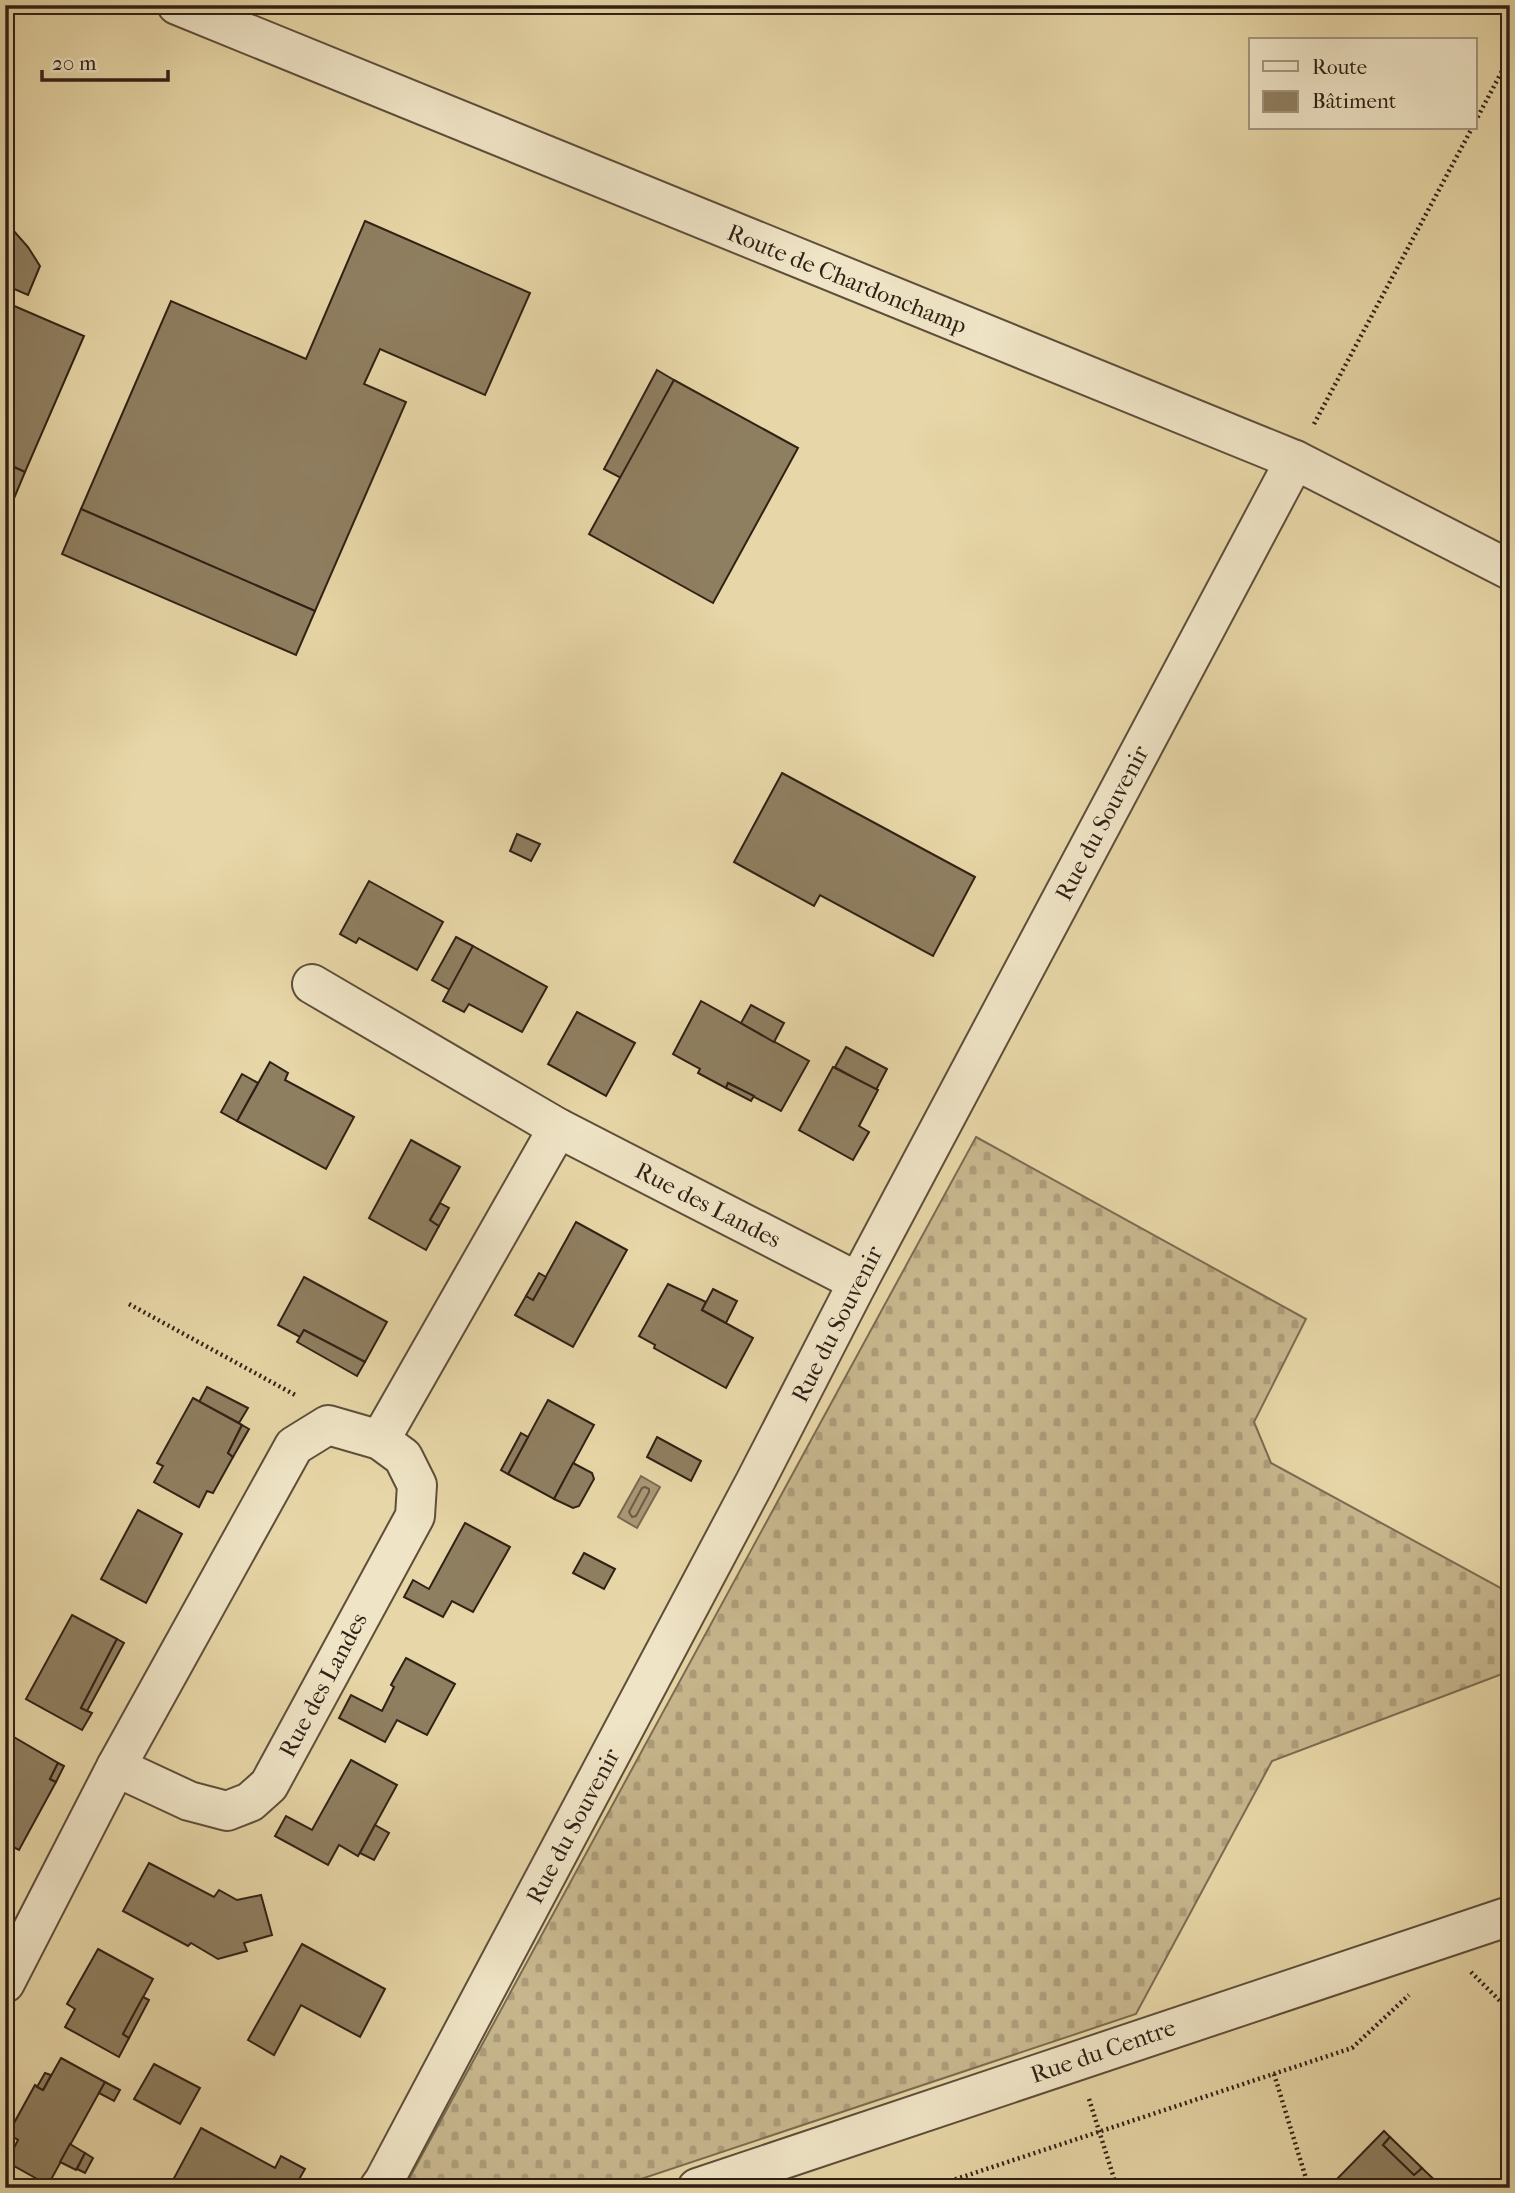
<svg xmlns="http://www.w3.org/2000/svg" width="1515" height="2193" viewBox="0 0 1515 2193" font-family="'IM FELL French Canon',serif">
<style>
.cemetery{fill:url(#cemetery-stones);stroke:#7c6c52;stroke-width:2}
.water{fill:#a99876;stroke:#796850;stroke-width:2}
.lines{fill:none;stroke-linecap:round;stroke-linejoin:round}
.shore{stroke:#6c5c46;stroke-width:2}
.building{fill:#8f7f61;stroke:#302116;stroke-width:2}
.minor-casing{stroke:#5e4e3a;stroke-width:42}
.path{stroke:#302116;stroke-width:4.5;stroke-dasharray:2 3.5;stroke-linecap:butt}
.minor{stroke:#efe4c6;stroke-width:38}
.labels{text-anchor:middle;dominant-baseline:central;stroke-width:6;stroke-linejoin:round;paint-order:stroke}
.street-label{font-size:24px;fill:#302116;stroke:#efe4c6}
</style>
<defs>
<pattern id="cemetery-stones" width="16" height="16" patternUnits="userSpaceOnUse" patternTransform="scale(1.75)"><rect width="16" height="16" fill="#c8b78e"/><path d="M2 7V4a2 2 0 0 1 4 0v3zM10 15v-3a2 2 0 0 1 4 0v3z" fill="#ac9d7a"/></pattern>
</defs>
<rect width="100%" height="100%" fill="#e7d6a7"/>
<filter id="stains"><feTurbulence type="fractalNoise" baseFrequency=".00286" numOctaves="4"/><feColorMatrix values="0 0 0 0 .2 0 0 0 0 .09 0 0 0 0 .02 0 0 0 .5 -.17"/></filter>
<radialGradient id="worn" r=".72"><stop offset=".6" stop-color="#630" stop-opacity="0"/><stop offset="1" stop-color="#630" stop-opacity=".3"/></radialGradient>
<polygon class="cemetery" points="976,1137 1306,1319 1254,1422 1271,1463 1510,1593 1510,1671 1272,1761 1136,2014 614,2188 404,2188"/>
<polygon class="water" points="641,1476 660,1487 637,1528 618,1517"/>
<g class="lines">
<polygon class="shore" points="645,1487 649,1489 649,1492 636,1516 632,1517 629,1512 642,1488"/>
</g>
<g class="building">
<polygon points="365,221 530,293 485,395 380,349 364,384 406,402 315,611 81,509 171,301 306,359"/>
<polygon points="5,226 13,230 28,247 40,266 28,295 5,285"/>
<polygon points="5,302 84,336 25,472 5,463"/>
<polygon points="657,370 674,380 621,478 604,469"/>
<polygon points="674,380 798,448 713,603 589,534"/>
<polygon points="5,463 25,472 5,520"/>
<polygon points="81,509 315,611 296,655 62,554"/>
<polygon points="782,773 975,877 933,956 820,895 814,906 734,862"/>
<polygon points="517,834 540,844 531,861 510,851"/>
<polygon points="369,881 443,922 417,970 359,938 356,943 340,934"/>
<polygon points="456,937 473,946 450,990 432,980"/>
<polygon points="473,946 547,987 522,1032 469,1004 464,1012 443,1001"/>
<polygon points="701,1001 809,1061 781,1111 728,1083 726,1088 698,1073 700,1069 673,1054"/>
<polygon points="751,1005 784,1023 774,1042 741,1023"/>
<polygon points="577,1012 635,1043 606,1096 548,1064"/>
<polygon points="846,1047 887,1069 876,1090 835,1067"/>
<polygon points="270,1062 288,1073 285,1080 354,1117 326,1169 237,1121"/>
<polygon points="833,1067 878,1090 859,1126 869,1132 853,1160 799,1130"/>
<polygon points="242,1074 258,1083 237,1121 221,1112"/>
<polygon points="728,1083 754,1096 751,1101 726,1088"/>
<polygon points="411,1140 460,1167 430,1220 439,1226 426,1250 369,1218"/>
<polygon points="440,1203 449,1208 439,1226 430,1220"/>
<polygon points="576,1222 627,1250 573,1347 515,1315 526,1296 533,1300"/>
<polygon points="539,1273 546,1277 533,1300 526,1296"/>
<polygon points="304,1277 387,1322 365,1362 304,1330 300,1337 278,1325"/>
<polygon points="668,1284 706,1302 702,1310 753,1338 726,1388 654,1348 655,1345 639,1336"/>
<polygon points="713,1289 737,1301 726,1323 702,1310"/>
<polygon points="304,1330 365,1362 357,1376 297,1342"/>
<polygon points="207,1387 248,1408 239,1423 199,1402"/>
<polygon points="193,1398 242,1425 228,1453 233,1457 213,1493 207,1491 199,1507 154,1482 163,1466 157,1463"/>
<polygon points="548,1400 594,1425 554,1499 508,1474"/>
<polygon points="242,1425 249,1429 233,1457 228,1453"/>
<polygon points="521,1433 528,1437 508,1474 501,1470"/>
<polygon points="657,1437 701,1461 691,1481 647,1457"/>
<polygon points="573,1463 592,1473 594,1479 579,1506 573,1508 554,1499"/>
<polygon points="138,1510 182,1534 146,1603 101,1579"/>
<polygon points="465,1523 510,1547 473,1612 452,1601 443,1617 404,1597 413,1580 429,1589"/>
<polygon points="584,1553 615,1569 604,1589 573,1573"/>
<polygon points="72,1615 117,1639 81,1708 92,1713 82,1730 26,1699"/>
<polygon points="117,1639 124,1643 87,1711 81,1708"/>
<polygon points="406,1658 455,1684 427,1735 397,1720 385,1742 339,1718 351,1695 382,1711 394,1687 391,1685"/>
<polygon points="7,1733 58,1763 50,1779 56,1782 19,1850 5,1843"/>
<polygon points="351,1760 397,1785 358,1856 339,1845 328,1865 275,1836 286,1816 312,1830"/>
<polygon points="58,1763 64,1766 56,1782 50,1779"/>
<polygon points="375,1825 389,1833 374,1860 360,1853"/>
<polygon points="149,1863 214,1897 219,1890 237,1900 261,1895 272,1935 244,1943 247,1951 218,1959 191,1943 188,1946 123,1911"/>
<polygon points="302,1944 385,1989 360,2037 301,2005 274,2055 248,2040"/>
<polygon points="98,1949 153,1979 123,2034 129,2038 119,2057 65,2027 75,2009 67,2004"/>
<polygon points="143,1997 149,2000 129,2038 123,2034"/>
<polygon points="61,2058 105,2082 48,2185 7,2162 18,2140 8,2134 35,2085 43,2090"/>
<polygon points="154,2064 200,2088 180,2124 134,2099"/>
<polygon points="45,2073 51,2075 43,2090 37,2087"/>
<polygon points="105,2082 120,2090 114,2101 99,2093"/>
<polygon points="201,2128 275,2168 281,2156 305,2169 294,2188 204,2188 196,2183 194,2188 188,2188 173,2180"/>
<polygon points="1384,2131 1390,2137 1383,2145 1414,2175 1422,2168 1443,2188 1339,2188 1334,2182"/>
<polygon points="1390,2137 1422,2168 1414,2175 1383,2145"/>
<polygon points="70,2144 85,2153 76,2170 60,2162"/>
<polygon points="85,2153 93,2158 85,2173 77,2169"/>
</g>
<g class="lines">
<g class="minor-casing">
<g id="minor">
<polyline points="177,5 1295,460 1510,570"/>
<polyline points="312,984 558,1128 858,1282"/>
<polyline points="116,1767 189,1801 227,1811 250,1802 269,1785 415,1516 417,1485 403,1457 380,1440"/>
<polyline points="5,1983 116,1767 294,1446 328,1425 380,1440 558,1128"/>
<polyline points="379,2188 384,2181 755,1482 858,1282 1295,460"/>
<polyline points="697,2188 1510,1916"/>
</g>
</g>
<g class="path">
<polyline points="1475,122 1510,56"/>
<polyline points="1314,424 1472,128"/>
<polyline points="129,1304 297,1396"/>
<polyline points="1471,1972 1510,2011"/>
<polyline points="1274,2074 1309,2188"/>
<polyline points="1089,2099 1117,2188"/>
<polyline points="929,2188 1352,2048 1409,1995"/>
</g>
<use href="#minor" class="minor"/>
</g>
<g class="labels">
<g class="street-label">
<text transform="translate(847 279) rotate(22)">Route de Chardonchamp</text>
<text transform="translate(1102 823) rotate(-62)">Rue du Souvenir</text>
<text transform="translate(708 1205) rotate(27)">Rue des Landes</text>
<text transform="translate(837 1324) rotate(-63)">Rue du Souvenir</text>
<text transform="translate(323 1685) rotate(-62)">Rue des Landes</text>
<text transform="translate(573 1826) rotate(-62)">Rue du Souvenir</text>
<text transform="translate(1103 2051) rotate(-19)">Rue du Centre</text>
</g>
</g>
<rect width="1515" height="2193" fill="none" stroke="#e7d6a7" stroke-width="28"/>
<rect x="7" y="7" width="1501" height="2179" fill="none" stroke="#302116" stroke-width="3.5"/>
<rect x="14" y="14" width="1487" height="2165" fill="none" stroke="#302116" stroke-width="2"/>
<rect x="1249" y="38" width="228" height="91" fill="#efe4c6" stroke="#a39680" stroke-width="2"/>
<rect x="1263" y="61" width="35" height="10" fill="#efe4c6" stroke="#a39680" stroke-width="2"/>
<text x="1312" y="74" font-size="21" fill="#302116">Route</text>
<rect x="1263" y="91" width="35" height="21" fill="#8f7f61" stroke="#a39680" stroke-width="2"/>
<text x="1312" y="108" font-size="21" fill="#302116">Bâtiment</text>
<path d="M42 70v10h126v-10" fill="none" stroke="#302116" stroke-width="3.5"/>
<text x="52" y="70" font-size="21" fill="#302116" stroke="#efe4c6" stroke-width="5" paint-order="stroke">20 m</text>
<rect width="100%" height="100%" filter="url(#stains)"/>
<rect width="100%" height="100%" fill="url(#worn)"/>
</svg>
